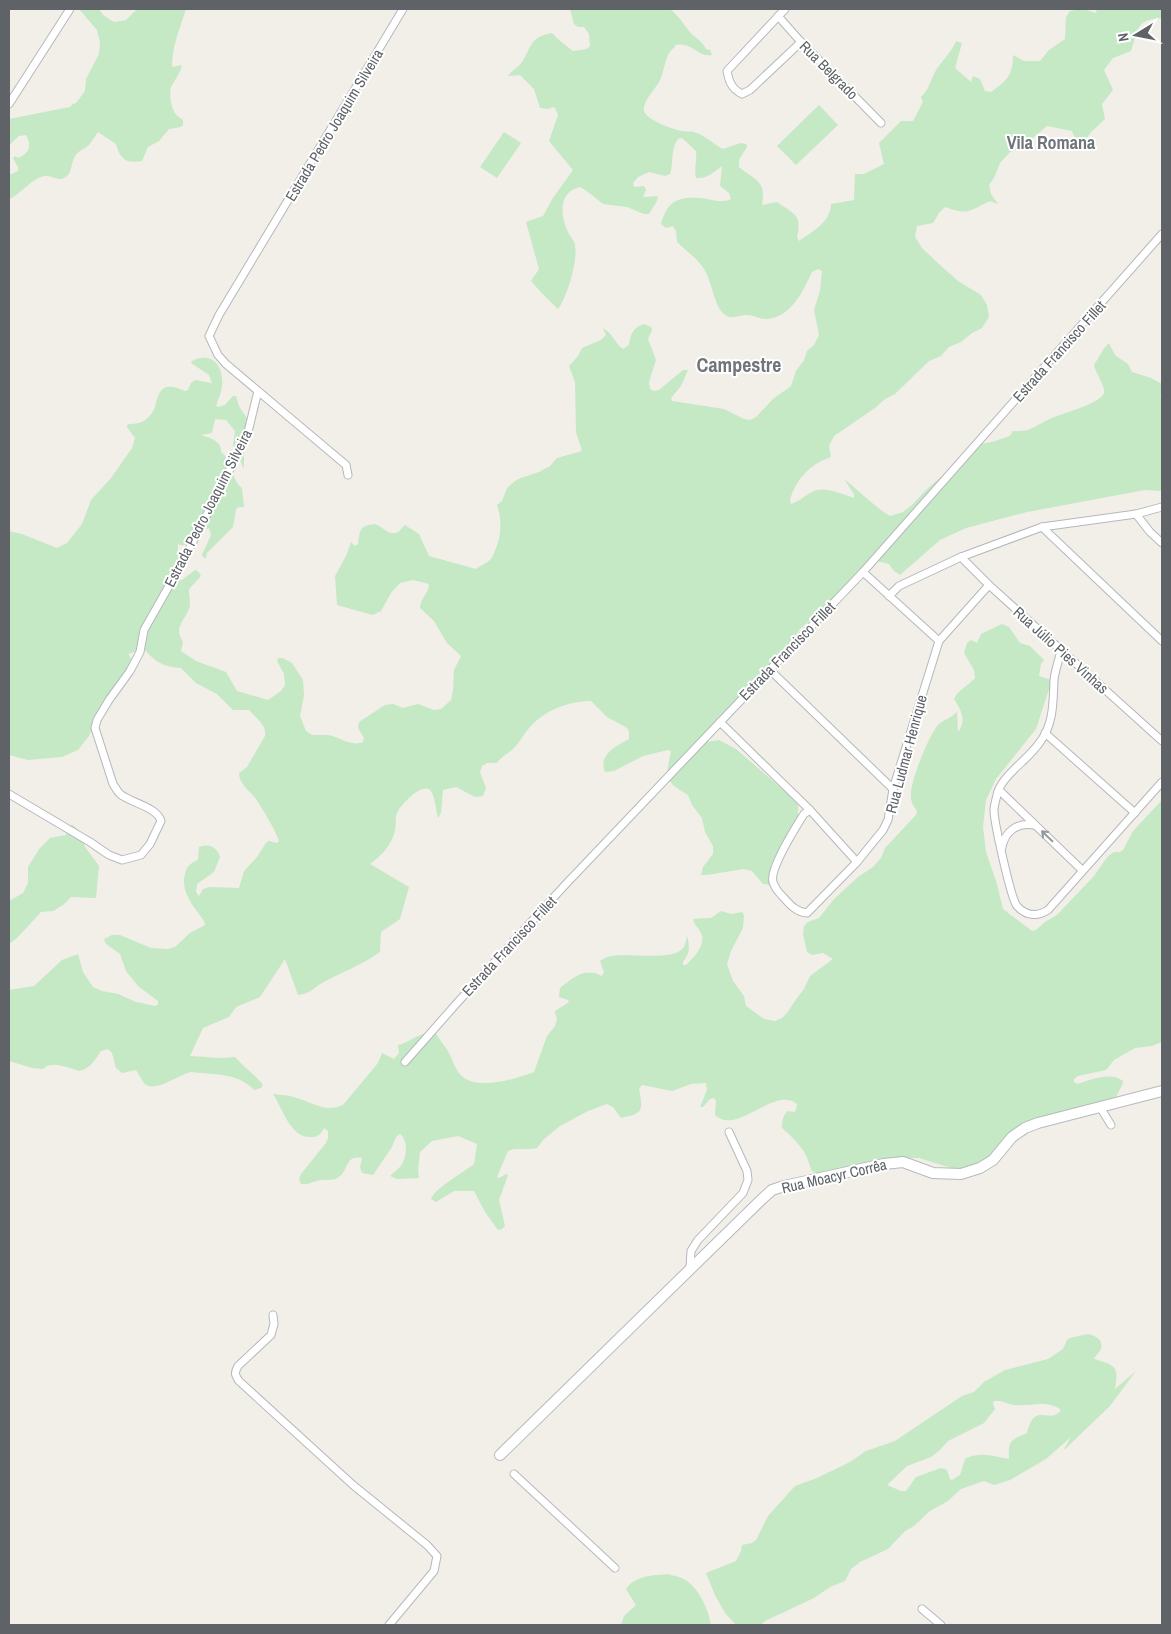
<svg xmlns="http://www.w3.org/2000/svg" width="1171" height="1634" viewBox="0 0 1171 1634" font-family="'Archivo Narrow',sans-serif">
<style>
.green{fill:#c5e8c5;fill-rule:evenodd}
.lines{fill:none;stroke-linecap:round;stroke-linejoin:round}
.street-casing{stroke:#b5b8bc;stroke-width:9}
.secondary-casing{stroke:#b6babf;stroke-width:12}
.street{stroke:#fff;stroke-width:7}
.secondary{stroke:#fff;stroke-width:10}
.oneway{stroke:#979a9d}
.labels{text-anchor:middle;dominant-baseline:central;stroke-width:4;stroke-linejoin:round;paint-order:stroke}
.street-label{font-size:15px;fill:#5f6368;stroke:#fff}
.quarter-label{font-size:18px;font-weight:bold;fill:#70757a;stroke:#fff}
.district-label{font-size:20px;font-weight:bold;fill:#70757a;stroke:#fff}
</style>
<rect width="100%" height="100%" fill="#f1efe8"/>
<g class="green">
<path d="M79,9H99L103,15L114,22L126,20L137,9H186C180,28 172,46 172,67L182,65C180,74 175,79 171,87C169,93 171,106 174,111C175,115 180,118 183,120V125L181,127L169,129L159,141L148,147L142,161C126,164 120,159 116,144L98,132C95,136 92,141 89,145C84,149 76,152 74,158C71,164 72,171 67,176C60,183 53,175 45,176C31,178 22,194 9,199V175L18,171V167L13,158L15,156L18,158C30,153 32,145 26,135L19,136L9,145V119L70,107L73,104L76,103L85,91L86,79L99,54L100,42L97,30Z"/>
<path d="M570,9H670C679,16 682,22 689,31C694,38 700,38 706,49L710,50L712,55C696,57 693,42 676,45C673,49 670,51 669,53C665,59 664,72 660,80C656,89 643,100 644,110C644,119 673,130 683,131C687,132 690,131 694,132C705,135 713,144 723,149L741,143L746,144L747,147L739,160V167C757,182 766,180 762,205L777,202C795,215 802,214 797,238L799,241C812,232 831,222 831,204L854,200L855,174H864L884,164L879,143L901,121H913L923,102L921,97C929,90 930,81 935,72C942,60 950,55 956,41L962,43L955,68L971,82L973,76L980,79L985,91L991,92C1007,81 1013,75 1013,55L1024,61H1040L1049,50L1065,39L1066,17L1070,11L1083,9L1096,13L1097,9H1162V18C1135,20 1139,28 1131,51L1113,58L1104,70L1113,90L1102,104L1105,119L1091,132L1079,149L1072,131L1047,126L1020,149L1010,152L1000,163L994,178L989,185L991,194L998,204L990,201C970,210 969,216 945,207L939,213L933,223L917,226L915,237L922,248L940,265L958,281L981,295L987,305L989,317L982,328L972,333L961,342L949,347L941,356L929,361L895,394L885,399L875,408L834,436L829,446L831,457C810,464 797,478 790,499L791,504C800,501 804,496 812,492C823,485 842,494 854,498V494L844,479C860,491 873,506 890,516L903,512L912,505L928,488L956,464L975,445L992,442L1010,436L1013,431C1017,431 1023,431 1028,430C1036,427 1044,421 1052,418C1063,413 1100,404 1104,393C1106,387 1095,372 1094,365L1105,347L1109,343L1115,355L1128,364L1132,372L1151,378L1162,384V393L1160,396H1162V491L1145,490L1027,512L966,528L940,540L900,575L894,571L889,564L877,561L868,573L854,582L800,629L785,650L706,742L719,740L736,749L787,793L798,805V816L785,853L774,869L771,885L763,884L752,871L743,869L707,875H701L703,867L713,854V846L705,832L702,818L692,805L688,795C663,781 666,777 671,751L668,750L643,756L614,771L605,772C598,755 616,746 629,739V731L627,728L607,717L591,701C569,701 546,710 531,726C524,733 519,744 512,750C506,755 501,757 497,763H487L482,766L480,772L486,788L483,796L475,797L456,787L443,790L441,813L438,818C436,810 435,797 431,791C423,781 402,804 398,811C394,817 397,824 395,830C392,845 381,856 370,864L409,887L400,919L381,932L380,952C360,966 342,972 322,983C310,990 314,992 298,995L285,959L260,997L236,1007L229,1017L203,1028L190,1056L221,1058L235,1057C244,1068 255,1074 263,1085L261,1088L254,1090C238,1072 213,1075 191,1072C180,1074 155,1093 145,1084C142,1081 139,1074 136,1070L122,1073L116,1068L112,1053L108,1049L101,1051C95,1060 90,1069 79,1071C68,1068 51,1060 43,1069L32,1068L9,1061V990L34,986L62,960L78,954L83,972L93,987L102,991L118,994L136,1002L156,1006L158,1004V1001L138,986L126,971L120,954L106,944L104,939L112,935H120L151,948L167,949L175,947L190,933L205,925L204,921C194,907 180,892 185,874C187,865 191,863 198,860L199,847C209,843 217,847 220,857L214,872L197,884L196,892L199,896L203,889L209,887L239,888L244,871L257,857L266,843L269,841L277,843L279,841C274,827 264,812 256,799C250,791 239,784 239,773L247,767L265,736C267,725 256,718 249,710H233L217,694L196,683L181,668C164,667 155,662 144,649L128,654L134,662L94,723L89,736L78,750L62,757L28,760L9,755V531L22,534L57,548L67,543L82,524L91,500L111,478L132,448L135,438L127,427L128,424C140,425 151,419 155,407C156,404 156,401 157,399C162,382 173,386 185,391L188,390L191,383L195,380L212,383L209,375L191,363L192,361C212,351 224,366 222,386C221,393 218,400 216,406L218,407L225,405L233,396H236L239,406L248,420L244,446V469L233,445L235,431L226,420L215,419L212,433L201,435C210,438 222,441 221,452C237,465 229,477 242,488L244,507H239L236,509L233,527L207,553L206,558H204L202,555L211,535L209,528C197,532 192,550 178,544V550L180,563L177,580H182L195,570L198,571L201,576L189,589C189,595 191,604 189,609C183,623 174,627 183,642L181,651L196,661L226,672L237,691L268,700L281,691L285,685L284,674L277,661L278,658H283L292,663L303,680L304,695L300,716L306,731L312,735C317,735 323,735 328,735C340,737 351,747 363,742L364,738L358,728L359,722L385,705L393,704L403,708L418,704L434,710L441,709L451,700L453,690L454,670L461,656L447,643L434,621L420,608C420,599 429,593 429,584L413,580L400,583L391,593L381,611L373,615L337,605L335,576L346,556L351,542L355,546L358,544C360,529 360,526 375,524C382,526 388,535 395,533C399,533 402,527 405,525L419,534L429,556L476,569C481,565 490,562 492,557C501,541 503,521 497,505L502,501L507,488L515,481L521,478L539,472L550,466L557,458L582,451L576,432L575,382L569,366L578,356L582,348L601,340L606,335L603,328C615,335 614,343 623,349L629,345C631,334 632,328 644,324L651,327L652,330L648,339L656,360L649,382L650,389L654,391L659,390L683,370H688L681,386L671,398L672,401L724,409L744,419L750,420L756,417L773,399L791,386L796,371L804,360L807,351L814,345L819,335L814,310L820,291L822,271L818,269L812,272C803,291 791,318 766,319C760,319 754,315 747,315C740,315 732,320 725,315C714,307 712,281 704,269C698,259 686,251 677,242L676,231L673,226L666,228L661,224C667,202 677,196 700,198C711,199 720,204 731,199L729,193L720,186L722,166C714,172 707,179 696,178C694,170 697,160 696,151L682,138L678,139C670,149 674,163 670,174L665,176L649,172L638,177L633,183L634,187L644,186L646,190L643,196L644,197L658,196L657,201L649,214H644L627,207L603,204L588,192L580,187C558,192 560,216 568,232C570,237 575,241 575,246C578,260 567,298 558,309C549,300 539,291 531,281L539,269L526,222L543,216L553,198L573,170L549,141L558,115L555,108L553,107L548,109L540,108L534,89L520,75L508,76C512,70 518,68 522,62C532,47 529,37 552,33C558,40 566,45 573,51L587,49L590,46L589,34L584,27H578L574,24Z"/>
<polygon points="819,105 838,125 796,165 777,146"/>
<polygon points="504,132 521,143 497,178 480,167"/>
<path d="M1002,624L1009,627L1020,643L1030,646L1044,660L1041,664L1039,676L1052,680L1036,729L996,779L986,800L983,827L986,852L997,884L1003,909L1032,931L1036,930L1045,922L1057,915L1094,876L1108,856L1114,852H1120L1123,850L1133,831L1162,800V1042L1152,1046L1135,1048L1114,1060L1106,1070L1078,1076L1074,1079V1082L1077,1084C1090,1080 1111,1071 1123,1081V1083L1115,1099L1016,1136L1006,1153L999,1162L992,1166L961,1171L919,1158H899L827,1175L815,1173L811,1170C807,1151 796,1140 782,1128C782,1121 783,1115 788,1111L794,1112L796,1110L797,1104C775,1085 737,1136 715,1115L716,1101L714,1098L710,1099L703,1107H700L707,1090L706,1083L691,1084L672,1091L642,1085L639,1089C643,1110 644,1114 621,1118L613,1107L607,1104L588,1111L560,1126L543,1140L537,1148L531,1149H514L508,1151L497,1177L499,1178L506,1174L508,1175L499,1200L505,1226L502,1229L498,1230L485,1212L474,1191H454L436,1202L431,1199C433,1190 465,1171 474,1164L477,1144L458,1136L432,1141L420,1152L418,1171L419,1178L397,1179L390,1176C393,1173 396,1171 399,1168C407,1160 409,1141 400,1134L396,1137L392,1147L373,1175L362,1173L360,1167L362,1158C345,1155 349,1169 340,1176C333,1182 328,1179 321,1180C313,1181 309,1185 301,1184L299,1179L301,1174L326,1143L328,1138V1131L324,1128C321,1134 319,1136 313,1137C291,1140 283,1109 273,1094C281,1095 289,1095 297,1098C313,1103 326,1113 343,1105L378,1063L382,1053L394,1059L399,1053L398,1045C411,1042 420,1031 435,1032C439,1039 444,1045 448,1051C452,1058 454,1066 458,1072C473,1093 515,1079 534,1072L547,1036L555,1026L557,1019L555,1013V1011L569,1002L568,1000L559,997L560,988C574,977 585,967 602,976L604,972L600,961C602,960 604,958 607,957C622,951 674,963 684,947C686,944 686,939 687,936C690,947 690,953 683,962V965H686C693,959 707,944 701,933C699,928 694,925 693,919L711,918L721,911L731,914L742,912L744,915L743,928L731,951L727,964L733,981L744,996L746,1006L764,1019L775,1021L782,1018L787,1013L797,998L804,989L810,976L833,959L823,953L812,955L807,952L803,934L804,926L808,922L819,918L834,899L858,877L873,867L881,858L885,848L916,815L917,811C914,806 911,803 911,797C909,784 929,735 938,725C943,720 951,718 957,712L958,732C967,720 961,710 954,699C958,690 968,686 975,678L974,670L964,653L967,643L971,640L977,643L981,634Z"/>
<polygon points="73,825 81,833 85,847 99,866 96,898 71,897 63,905 53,911 41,912 17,938 9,944 9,901 23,893 28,883 28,867 40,848 50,838 66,835 67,826"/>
<path d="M1088,1334C1094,1335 1104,1340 1101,1348C1100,1352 1096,1355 1094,1359C1116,1365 1119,1367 1115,1389L1136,1371L1110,1406L1065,1449H1064L1071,1437L1046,1459L1010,1480L994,1485L984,1481L961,1489L948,1501L930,1511L914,1526L905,1531L888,1549L860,1562L851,1569L845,1581L830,1587L814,1598L765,1621L761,1625H736L725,1613L715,1595L706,1573L736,1561L741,1551L742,1545L752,1543L756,1540L768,1516L795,1486L817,1478L850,1462L866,1451L895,1441L962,1396L974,1392L984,1382L1005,1370L1048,1359L1063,1349L1067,1340L1070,1338ZM994,1401C1002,1400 1007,1404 1014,1405C1030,1407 1047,1399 1061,1410C1049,1426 1035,1400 1027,1433C1010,1440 1008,1441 1009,1459C994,1456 979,1451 965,1459L960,1475L952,1480L950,1479L947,1470L941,1468L916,1477L906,1491H901L887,1485L907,1466L931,1457L940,1450L948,1441L984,1423L995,1409L993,1403Z"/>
<path d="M668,1574C674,1576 682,1577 687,1581C700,1591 708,1609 711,1625H621L624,1616L636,1605L626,1589C634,1576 654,1575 668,1574Z"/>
</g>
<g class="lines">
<g class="street-casing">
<g id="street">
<path d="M785,9L727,71C729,82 732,89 742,94L750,90L801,42"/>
<polyline points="778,16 801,42 881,123"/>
<polyline points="9,104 70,9"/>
<polyline points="348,475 346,465 226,364 218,355 209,336 219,315 403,9"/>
<polyline points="1136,514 1150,532 1162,543"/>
<polyline points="1042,527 1162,641"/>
<polyline points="961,557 989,585 1162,741"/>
<polyline points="863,572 939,641"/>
<polyline points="889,596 899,586 961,557 1042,527 1136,514 1162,507"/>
<path d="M1061,650C1059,660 1055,670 1054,680C1053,701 1054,724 1040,742C1029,759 1006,772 998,791C997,796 994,805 994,810C994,822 1011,899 1017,906C1026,916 1037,917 1048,910L1162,782"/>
<polyline points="770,670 893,789"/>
<polyline points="720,722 810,810 857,862"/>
<polyline points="1045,733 1135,813"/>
<polyline points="999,790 1082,870"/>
<path d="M9,794L90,842L109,855L122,860L141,855L150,844L161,821C157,807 131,803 120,794C117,791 115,787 113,784L95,728L97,720L109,700L130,671L140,652L144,630L182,563L247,436L258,391"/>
<path d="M810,810L804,814C796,827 769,869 773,882C775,889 780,894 784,898C791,906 797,912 807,913L857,862L883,830L888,820L893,789L939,641L989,585"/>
<path d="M1002,847C1005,831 1018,822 1034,825"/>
<polyline points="405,1062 457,1003 565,885 863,572 1162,234"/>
<polyline points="1100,1107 1111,1125"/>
<polyline points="690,1267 691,1251 698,1240 743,1193 748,1180 747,1171 729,1132"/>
<path d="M273,1315L274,1324L271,1335L238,1366C234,1373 235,1375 239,1381L353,1485L427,1545L437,1556L434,1571L389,1625"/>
<polyline points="514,1474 615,1568"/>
<polyline points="922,1609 941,1625"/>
</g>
</g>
<g class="secondary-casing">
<polyline id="secondary" points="500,1455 762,1199 772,1190 784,1186 884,1164 903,1162 933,1173 961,1174 980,1168 993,1160 1012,1137 1025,1128 1038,1123 1162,1091"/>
</g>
<use href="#street" class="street"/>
<use href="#secondary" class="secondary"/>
</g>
<defs><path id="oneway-shaft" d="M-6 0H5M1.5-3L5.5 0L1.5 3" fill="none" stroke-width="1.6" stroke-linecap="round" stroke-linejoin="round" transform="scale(1.25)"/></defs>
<use class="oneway" href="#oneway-shaft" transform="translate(1047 836) rotate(-136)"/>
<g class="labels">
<g class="street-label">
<text transform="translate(829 70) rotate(45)">Rua Belgrado</text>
<text transform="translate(334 125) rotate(-59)">Estrada Pedro Joaquim Silveira</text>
<text transform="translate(1059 351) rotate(-48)">Estrada Francisco Fillet</text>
<text transform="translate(208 508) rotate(-63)">Estrada Pedro Joaquim Silveira</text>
<text transform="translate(1061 650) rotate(42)">Rua Júlio Pies Vinhas</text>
<text transform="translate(787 651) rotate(-46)">Estrada Francisco Fillet</text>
<text transform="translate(906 754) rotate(-75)">Rua Ludmar Henrique</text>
<text transform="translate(509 946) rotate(-47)">Estrada Francisco Fillet</text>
<text transform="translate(834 1176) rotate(-13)">Rua Moacyr Corrêa</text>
</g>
<g class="quarter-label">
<text x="1051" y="142">Vila Romana</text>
</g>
<g class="district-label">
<text x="739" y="364">Campestre</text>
</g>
</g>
<rect width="1171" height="1634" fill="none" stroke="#5f6368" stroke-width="20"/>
<g transform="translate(1136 35) rotate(260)" stroke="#ffffff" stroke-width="4" paint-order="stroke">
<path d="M0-4L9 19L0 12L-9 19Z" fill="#5f6368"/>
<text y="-8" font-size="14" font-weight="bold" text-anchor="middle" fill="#5f6368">N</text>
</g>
</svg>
